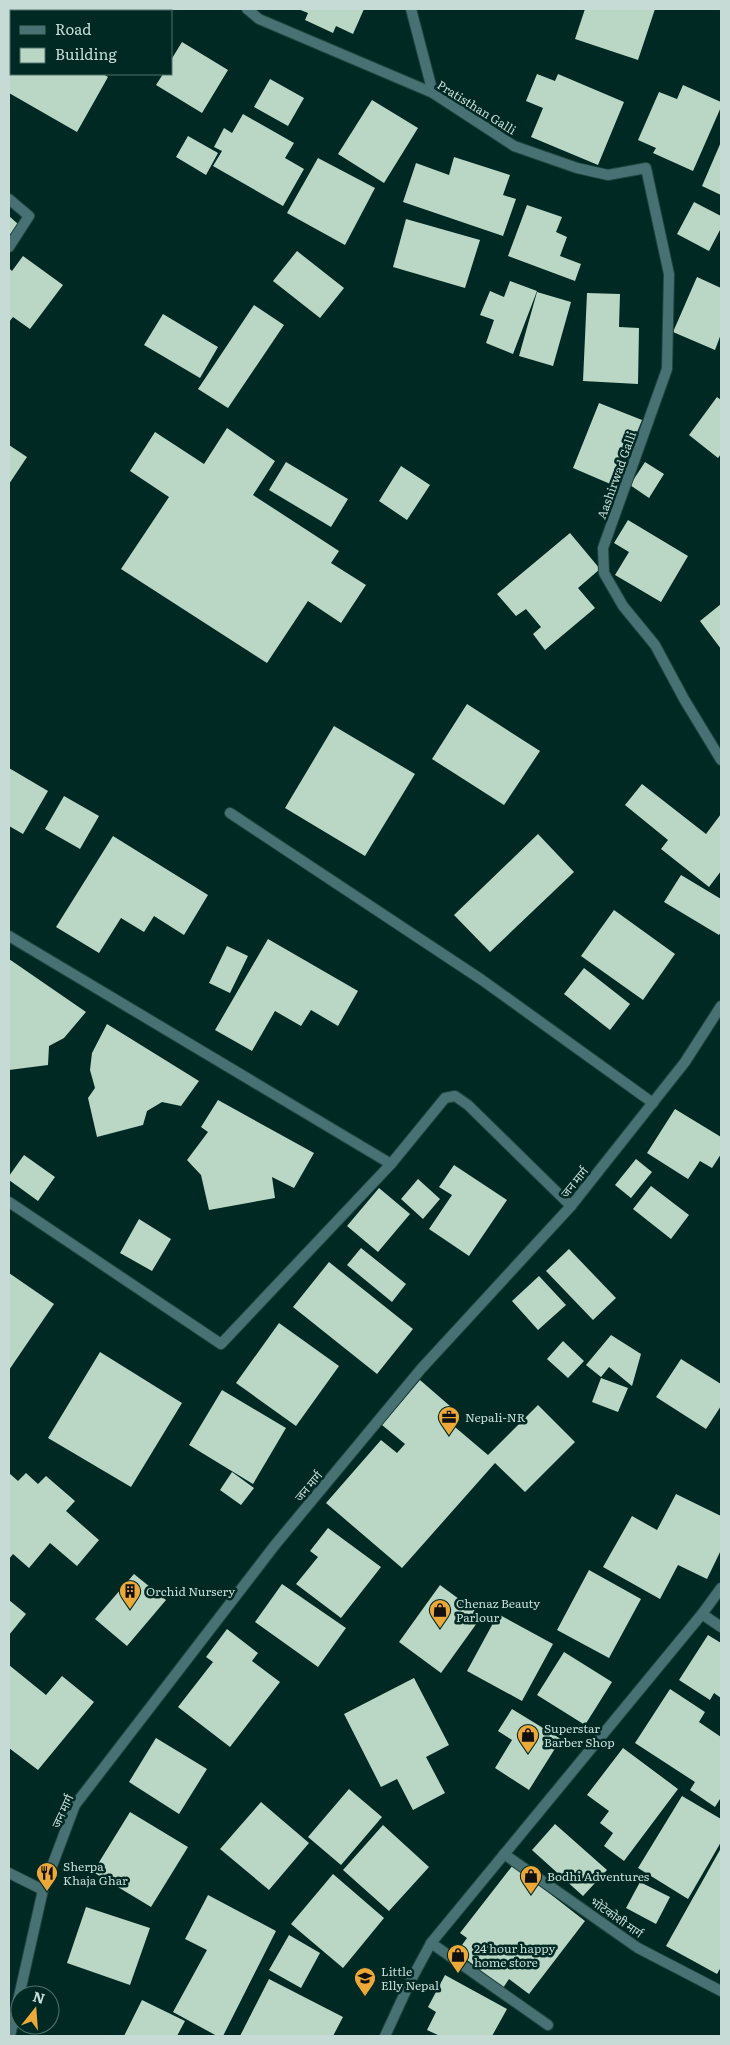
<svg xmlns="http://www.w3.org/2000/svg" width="730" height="2045" viewBox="0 0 730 2045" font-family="Literata,'Noto Sans Devanagari',serif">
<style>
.building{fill:#bad7c5}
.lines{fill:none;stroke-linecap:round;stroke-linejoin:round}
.service-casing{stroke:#214540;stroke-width:12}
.minor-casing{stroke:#214540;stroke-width:12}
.tertiary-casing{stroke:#214540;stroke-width:12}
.service{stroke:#487173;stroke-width:10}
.minor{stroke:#487173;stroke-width:10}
.tertiary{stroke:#487173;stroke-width:10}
.labels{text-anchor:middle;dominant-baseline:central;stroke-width:5;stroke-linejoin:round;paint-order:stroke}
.street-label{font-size:12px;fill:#c7dbd6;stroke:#012923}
.poi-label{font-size:12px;fill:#c7dbd6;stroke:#012923;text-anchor:start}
</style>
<rect width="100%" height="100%" fill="#012923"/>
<g class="building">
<polygon points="32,9 60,9 59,11 36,11"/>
<polygon points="128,9 160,9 158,11 126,11"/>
<polygon points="298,9 364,9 353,34 336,26 333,33 305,20 308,13"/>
<polygon points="585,9 655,9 638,60 575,39"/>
<polygon points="182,42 228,70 202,113 156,85 163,74 171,74 171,60"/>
<polygon points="11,63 11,74 103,74 108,77 77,132 9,93 9,67"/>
<polygon points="537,74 555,81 558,74 624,102 598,165 531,137 543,108 526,101"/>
<polygon points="270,79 304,98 288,126 254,107"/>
<polygon points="683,85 721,102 721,107 693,171 653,153 656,148 638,140 659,92 677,99"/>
<polygon points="372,100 418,128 384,183 338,154"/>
<polygon points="243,114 294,143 285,158 304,169 283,206 213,166 222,151 214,147 224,128 232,133"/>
<polygon points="188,136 218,153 206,175 176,157"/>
<polygon points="721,142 721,195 702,186"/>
<polygon points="454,157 510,175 503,195 516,199 503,236 403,202 416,163 449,175"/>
<polygon points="318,158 375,188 345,245 287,213"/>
<polygon points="694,202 721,216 721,228 709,251 677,234"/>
<polygon points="527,205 562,217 556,232 567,237 560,256 581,264 575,281 508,256"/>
<polygon points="9,216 18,224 9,236"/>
<polygon points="406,219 480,240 465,288 393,267"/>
<polygon points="297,251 344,288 320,318 273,281"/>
<polygon points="23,256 63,285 30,329 13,317 9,322 9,268 12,271"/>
<polygon points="697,277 721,288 721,334 715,350 673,332"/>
<polygon points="510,281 537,291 513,354 486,343 494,320 480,315 490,291 504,297"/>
<polygon points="537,292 571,302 553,366 519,356"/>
<polygon points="587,293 620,294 619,327 639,328 638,384 583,381"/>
<polygon points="254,305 284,325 228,408 198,389"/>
<polygon points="163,314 218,347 200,378 144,345"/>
<polygon points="717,397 721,400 721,454 718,458 689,435"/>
<polygon points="599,403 642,420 615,486 573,468"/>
<polygon points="227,428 275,461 253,495 339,551 331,563 366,585 341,623 308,601 267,663 121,569 169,497 130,471 155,432 204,464"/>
<polygon points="9,445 27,457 9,484"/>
<polygon points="286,462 348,499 331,527 269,490"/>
<polygon points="645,462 664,474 649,498 630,485"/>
<polygon points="401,466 430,485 407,520 379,501"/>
<polygon points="628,520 688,556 661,602 615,575 629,552 614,543"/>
<polygon points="570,533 600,569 578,588 595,608 545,650 533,634 541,627 526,609 516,616 497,594"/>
<polygon points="721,604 721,649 700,621"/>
<polygon points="467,704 540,751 504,805 432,759"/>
<polygon points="334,726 415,774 365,856 285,808"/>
<polygon points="9,768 48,791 23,834 9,826"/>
<polygon points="642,784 706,834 721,814 721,871 709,887 661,849 668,840 625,805"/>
<polygon points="64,796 99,816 80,849 45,829"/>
<polygon points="538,834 574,872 490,952 454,915"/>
<polygon points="113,836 208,895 184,935 154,916 144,932 121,918 99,953 56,927"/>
<polygon points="681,875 721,899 721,932 719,935 664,902"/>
<polygon points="614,910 675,954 643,1000 581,956"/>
<polygon points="268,939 358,991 338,1026 311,1010 301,1026 275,1011 252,1051 215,1030"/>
<polygon points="227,946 248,956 230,993 209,983"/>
<polygon points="9,959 86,1012 64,1038 49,1046 48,1065 9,1070"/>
<polygon points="584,968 630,1004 610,1030 564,994"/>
<polygon points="107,1024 199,1081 181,1106 162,1102 147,1111 143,1125 97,1137 88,1098 95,1088 90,1070 92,1053"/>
<polygon points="218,1100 314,1153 294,1188 272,1177 275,1198 209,1210 201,1175 187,1160 208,1132 201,1127"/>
<polygon points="675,1109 721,1137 721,1154 712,1168 700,1161 688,1179 647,1153"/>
<polygon points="24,1155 55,1177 38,1201 9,1180 9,1176"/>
<polygon points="636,1159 652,1172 631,1198 615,1185"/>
<polygon points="454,1165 507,1200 469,1256 429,1229 452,1195 439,1187"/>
<polygon points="418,1179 440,1199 423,1219 401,1199"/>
<polygon points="651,1186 689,1215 671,1239 633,1209"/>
<polygon points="379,1188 410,1214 378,1252 347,1226"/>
<polygon points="139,1219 171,1239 152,1271 120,1253"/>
<polygon points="361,1248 406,1284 392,1302 347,1265"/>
<polygon points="569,1249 616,1298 593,1320 546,1271"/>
<polygon points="329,1262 413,1329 377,1374 293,1307"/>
<polygon points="9,1273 54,1304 9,1370"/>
<polygon points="539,1276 566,1305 538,1330 512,1301"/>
<polygon points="279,1323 339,1366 296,1426 236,1383"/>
<polygon points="611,1335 641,1354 632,1386 609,1367 601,1377 586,1365"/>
<polygon points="563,1341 584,1361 568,1378 547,1359"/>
<polygon points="100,1352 182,1403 131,1487 48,1438"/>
<polygon points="681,1359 721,1384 721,1406 706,1429 656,1397"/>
<polygon points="601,1378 628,1388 618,1412 592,1402"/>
<polygon points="420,1380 458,1413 449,1422 488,1455 538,1405 575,1442 525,1492 495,1463 402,1568 326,1503 381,1440 397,1453 405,1444 382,1425"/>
<polygon points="222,1390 286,1428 253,1484 189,1445"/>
<polygon points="232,1472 254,1488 241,1505 220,1490"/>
<polygon points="9,1473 18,1481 26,1473 38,1484 46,1476 75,1501 66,1511 99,1540 77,1566 50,1543 29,1568 13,1554 9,1559"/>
<polygon points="676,1494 721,1516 721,1550 707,1579 678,1565 660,1599 603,1567 632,1516 657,1530"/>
<polygon points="328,1528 381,1567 341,1618 296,1584 318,1557 310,1551"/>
<polygon points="589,1570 641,1599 609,1658 557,1630"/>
<polygon points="134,1574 166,1600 127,1646 95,1619"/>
<polygon points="282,1584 346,1628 318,1667 255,1622"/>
<polygon points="440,1585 482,1616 441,1673 399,1642"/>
<polygon points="9,1600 26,1614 9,1635"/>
<polygon points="498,1614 553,1644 522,1701 467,1671"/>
<polygon points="227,1629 258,1653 252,1661 280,1682 230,1747 178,1707 213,1662 206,1657"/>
<polygon points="708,1635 721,1643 721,1698 714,1693 710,1700 679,1680"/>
<polygon points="564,1652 612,1682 585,1725 537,1695"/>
<polygon points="9,1665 46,1695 62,1676 94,1702 38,1770 9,1748"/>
<polygon points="414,1678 449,1745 426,1757 445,1793 413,1810 397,1779 381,1787 344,1714"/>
<polygon points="670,1689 705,1712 699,1722 721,1737 721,1800 720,1799 715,1807 690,1790 695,1782 635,1743"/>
<polygon points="512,1709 561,1739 529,1790 495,1768 512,1740 498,1731"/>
<polygon points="156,1738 207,1769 179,1814 129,1782"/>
<polygon points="623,1748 678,1789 624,1861 604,1846 613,1833 600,1823 609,1811 587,1795"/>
<polygon points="349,1789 382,1817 341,1865 308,1837"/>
<polygon points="682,1796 721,1819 721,1842 688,1899 638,1868"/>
<polygon points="261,1802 309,1843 269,1890 220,1849"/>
<polygon points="130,1812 188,1847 151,1907 93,1872"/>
<polygon points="555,1824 607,1870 583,1896 532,1850"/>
<polygon points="383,1825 429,1867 389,1911 343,1870"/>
<polygon points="721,1848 721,1967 717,1974 666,1946"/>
<polygon points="513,1865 585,1921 529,1994 509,1979 503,1988 457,1952 467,1938 460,1933"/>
<polygon points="333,1874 384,1918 343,1968 291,1924"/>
<polygon points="640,1882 670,1897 656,1924 626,1908"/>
<polygon points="208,1895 276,1931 223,2036 217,2036 173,2012 207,1950 185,1939"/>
<polygon points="86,1907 150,1928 130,1985 67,1963"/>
<polygon points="289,1935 320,1953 301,1988 269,1970"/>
<polygon points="445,1975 507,2009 492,2036 440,2036 427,2030 436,2012 428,2007"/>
<polygon points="269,1979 343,2017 333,2036 240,2036"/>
<polygon points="142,2000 185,2021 177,2036 124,2036"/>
</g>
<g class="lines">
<g class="service-casing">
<g id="service">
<polyline points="702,1614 721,1627"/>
<polyline points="9,1873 43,1890"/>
<polyline points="431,1943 548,2025"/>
</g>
</g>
<g class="minor-casing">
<g id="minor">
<polyline points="247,9 259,19 433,93 514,146 577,168 608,175 646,168 669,274 667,369 603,548 604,573 623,606 655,645 684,699 721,760"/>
<polyline points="411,9 433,93"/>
<polyline points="9,199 29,216 9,247"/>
<polyline points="230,813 482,980 653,1103"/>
<polyline points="9,936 391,1164"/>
<polyline points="9,1202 221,1344 391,1164 445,1098 455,1096 468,1105 571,1206"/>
<polyline points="504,1854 638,1948 721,1991"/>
<polyline points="385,2036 410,1982 431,1943 702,1614 721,1588"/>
</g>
</g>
<g class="tertiary-casing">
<polyline id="tertiary" points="10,2036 43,1890 75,1805 275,1545 421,1369 571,1206 685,1062 721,1006"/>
</g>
<use href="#service" class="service"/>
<use href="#minor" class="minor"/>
<use href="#tertiary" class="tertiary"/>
</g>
<defs>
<g id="office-pin" transform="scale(1.125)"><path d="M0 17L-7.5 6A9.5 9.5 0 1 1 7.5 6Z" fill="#eca93a" stroke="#012923"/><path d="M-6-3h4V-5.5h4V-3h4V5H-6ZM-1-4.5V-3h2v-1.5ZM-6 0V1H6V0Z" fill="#111"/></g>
<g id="building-pin" transform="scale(1.125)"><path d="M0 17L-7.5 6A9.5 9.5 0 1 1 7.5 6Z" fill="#eca93a" stroke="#012923"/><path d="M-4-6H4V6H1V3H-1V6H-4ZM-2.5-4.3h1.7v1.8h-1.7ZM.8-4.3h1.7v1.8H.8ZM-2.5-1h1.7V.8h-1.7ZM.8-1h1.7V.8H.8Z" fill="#111"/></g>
<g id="shop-pin" transform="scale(1.125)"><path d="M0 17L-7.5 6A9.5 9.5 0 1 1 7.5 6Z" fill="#eca93a" stroke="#012923"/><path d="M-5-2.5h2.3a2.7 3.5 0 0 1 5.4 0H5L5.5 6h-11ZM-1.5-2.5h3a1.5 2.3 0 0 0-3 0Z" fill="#111"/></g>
<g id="restaurant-pin" transform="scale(1.125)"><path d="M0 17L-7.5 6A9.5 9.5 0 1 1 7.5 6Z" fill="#eca93a" stroke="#012923"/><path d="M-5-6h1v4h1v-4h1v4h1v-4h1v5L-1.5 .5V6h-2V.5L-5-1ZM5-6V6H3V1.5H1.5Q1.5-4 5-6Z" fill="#111"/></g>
<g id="school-pin" transform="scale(1.125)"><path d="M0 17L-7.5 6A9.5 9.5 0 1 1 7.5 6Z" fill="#eca93a" stroke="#012923"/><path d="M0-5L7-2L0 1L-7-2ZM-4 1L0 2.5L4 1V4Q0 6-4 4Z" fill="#111"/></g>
</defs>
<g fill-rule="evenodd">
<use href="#office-pin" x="449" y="1417"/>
<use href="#building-pin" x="130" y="1591"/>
<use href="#shop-pin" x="440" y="1610"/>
<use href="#shop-pin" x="528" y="1735"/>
<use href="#restaurant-pin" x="47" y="1873"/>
<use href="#shop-pin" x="531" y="1876"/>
<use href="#shop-pin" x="458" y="1955"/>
<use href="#school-pin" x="365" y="1978"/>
</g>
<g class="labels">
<g class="street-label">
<text transform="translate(477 107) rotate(32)">Pratisthan Galli</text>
<text transform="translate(616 475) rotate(-70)">Aashirwad Galli</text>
<text transform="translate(574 1182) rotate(-51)">जन मार्ग</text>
<text transform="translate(308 1486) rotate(-50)">जन मार्ग</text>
<text transform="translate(62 1811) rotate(-65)">जन मार्ग</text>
<text transform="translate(617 1917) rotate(35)">भोटेकोशी मार्ग</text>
</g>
<g class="poi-label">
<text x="465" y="1417">Nepali-NR</text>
<text x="146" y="1591">Orchid Nursery</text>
<text x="456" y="1603">Chenaz Beauty<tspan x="456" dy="14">Parlour</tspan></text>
<text x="544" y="1728">Superstar<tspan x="544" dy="14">Barber Shop</tspan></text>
<text x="63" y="1866">Sherpa<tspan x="63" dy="14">Khaja Ghar</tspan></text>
<text x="547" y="1876">Bodhi Adventures</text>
<text x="474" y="1948">24 hour happy<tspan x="474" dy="14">home store</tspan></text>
<text x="381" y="1971">Little<tspan x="381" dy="14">Elly Nepal</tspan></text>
</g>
</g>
<rect width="730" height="2045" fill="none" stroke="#c7dbd6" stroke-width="20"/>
<rect x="10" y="10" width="162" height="65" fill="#012923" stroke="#50706b"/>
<rect x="20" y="26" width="25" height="8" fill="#487173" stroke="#50706b"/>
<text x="55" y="35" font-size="15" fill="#c7dbd6">Road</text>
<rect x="20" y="48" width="25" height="15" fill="#bad7c5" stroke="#50706b"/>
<text x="55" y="60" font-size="15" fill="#c7dbd6">Building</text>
<g transform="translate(35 2010) rotate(17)"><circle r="24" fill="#012923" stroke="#50706b"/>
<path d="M0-4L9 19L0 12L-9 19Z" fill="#eca93a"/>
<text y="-8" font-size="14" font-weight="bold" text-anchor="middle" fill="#c7dbd6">N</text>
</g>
</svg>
